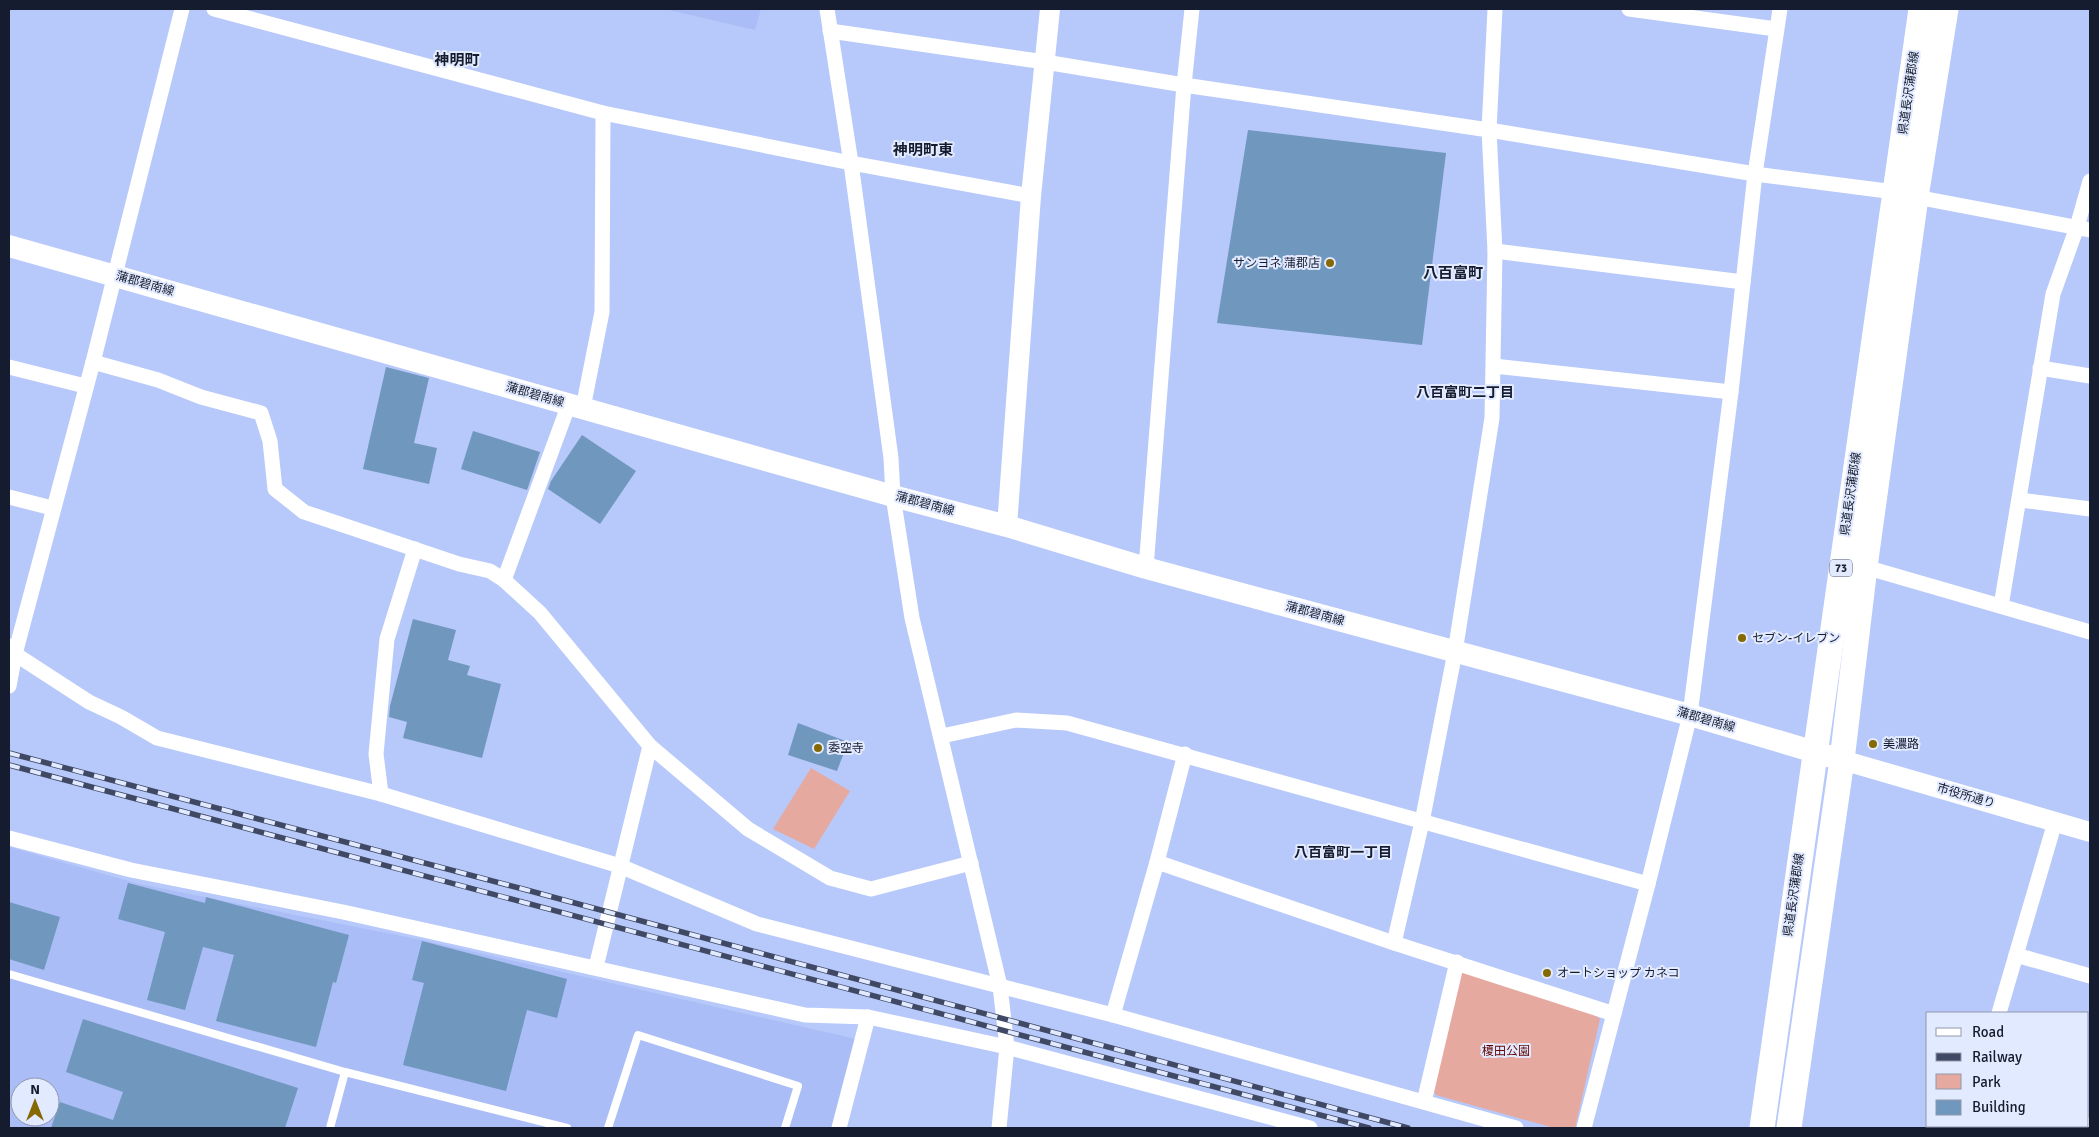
<svg xmlns="http://www.w3.org/2000/svg" width="2099" height="1137" viewBox="0 0 2099 1137" font-family="Signika,'Noto Sans JP',sans-serif">
<style>
.built{fill:#aabdf6;fill-rule:evenodd}
.green{fill:#e6a99f}
.building{fill:#7097be}
.lines{fill:none;stroke-linecap:round;stroke-linejoin:round}
.service{stroke:#fff;stroke-width:8}
.minor{stroke:#fff;stroke-width:15}
.tertiary{stroke:#fff;stroke-width:20}
.secondary{stroke:#fff;stroke-width:22}
.primary{stroke:#fff;stroke-width:25}
.rail-casing{stroke:#404964;stroke-width:5.5}
.rail{stroke:#e2eaff;stroke-width:4;stroke-dasharray:11;stroke-linecap:butt}
.poi-dot{fill:#856903;stroke:#e2eaff;stroke-width:2}
.labels{text-anchor:middle;dominant-baseline:central;stroke-width:4;stroke-linejoin:round;paint-order:stroke}
.shield{fill:#e2eaff;stroke:#535a6d;stroke-width:1}
.shield-label{font-size:11px;font-weight:bold;fill:#161c2f}
.street-label{font-size:12px;fill:#161c2f;stroke:#e2eaff}
.poi-label{font-size:12px;fill:#161c2f;stroke:#e2eaff;text-anchor:start}
.park-label{font-size:12px;fill:#610904;stroke:#e2eaff}
.neighbourhood-label{font-size:14px;font-weight:bold;fill:#161c2f;stroke:#e2eaff}
.quarter-label{font-size:15px;font-weight:bold;fill:#161c2f;stroke:#e2eaff}
</style>
<rect width="100%" height="100%" fill="#b7c8fa"/>
<g class="built">
<polygon points="665,9 761,9 755,30"/>
<path d="M9,847L139,884L422,940L856,1039L833,1128H15L9,1126ZM20,1087H50V1117H20Z"/>
</g>
<g class="green">
<polygon points="811,768 850,791 814,849 773,829"/>
<polygon points="1464,972 1595,1015 1600,1019 1575,1128 1554,1128 1436,1095 1431,1087 1458,975"/>
</g>
<g class="building">
<polygon points="1248,130 1446,153 1422,345 1217,323"/>
<polygon points="386,367 429,378 414,443 437,448 429,484 363,469"/>
<polygon points="473,431 540,452 527,490 461,469"/>
<polygon points="582,435 636,471 600,524 548,489 551,481"/>
<polygon points="413,619 456,630 448,660 470,666 467,675 501,684 482,758 403,738 407,722 389,717 390,706"/>
<polygon points="798,723 848,742 837,771 788,755"/>
<polygon points="128,883 205,903 206,897 349,935 336,983 333,982 316,1047 216,1021 234,955 203,947 185,1010 147,1000 165,932 118,919"/>
<polygon points="9,902 60,917 44,970 9,959"/>
<polygon points="422,941 567,979 557,1018 527,1010 506,1091 403,1065 424,983 412,980"/>
<polygon points="83,1019 298,1088 285,1128 51,1128 60,1102 113,1120 123,1092 66,1072"/>
</g>
<g class="lines">
<g class="service">
<polyline points="9,974 345,1072 567,1128"/>
<polyline points="330,1128 345,1072"/>
<polyline points="608,1128 638,1035 798,1086 785,1128"/>
</g>
<g class="minor">
<polyline points="214,9 603,113 851,163 1031,196"/>
<polyline points="827,9 851,163 891,458 893,496 912,618 1000,986 1007,1047 999,1128"/>
<polyline points="1629,9 1776,29"/>
<polyline points="830,31 1045,62 1184,85 1489,130 1755,174 1895,192"/>
<polyline points="1916,197 2090,230"/>
<polyline points="1495,251 1743,282"/>
<polyline points="93,362 158,380 201,397 261,413 270,441 275,489 304,512 459,564 490,571 504,580 540,613 650,746 748,829 830,878 871,889 971,863"/>
<polyline points="1494,366 1731,392"/>
<polyline points="9,367 85,386"/>
<polyline points="2040,368 2090,376"/>
<polyline points="583,408 602,312 603,113"/>
<polyline points="9,497 52,508"/>
<polyline points="2020,500 2090,509"/>
<polyline points="1865,567 2090,632"/>
<polyline points="1146,568 1184,85 1192,9"/>
<polyline points="504,580 569,404"/>
<polyline points="2001,606 2053,294 2077,227 2090,181"/>
<polyline points="9,646 15,654 89,702 121,717 157,738 381,794 620,866 757,924 1113,1015 1516,1128"/>
<polyline points="9,686 15,654 93,362 182,9"/>
<polyline points="942,736 1016,720 1067,723 1648,884"/>
<polyline points="381,794 376,754 387,639 415,549"/>
<polyline points="9,838 131,870 343,912 805,1015 868,1017 1007,1047 1310,1128"/>
<polyline points="1157,862 1394,943 1614,1014"/>
<polyline points="1394,943 1422,822 1455,652 1492,418 1495,251 1489,130 1495,9"/>
<polyline points="2016,955 2090,976"/>
<polyline points="596,967 650,746"/>
<polyline points="1999,1013 2055,822"/>
<polyline points="1113,1015 1157,862 1185,754"/>
<polyline points="1424,1102 1457,962"/>
<polyline points="2088,1125 2090,1126"/>
<polyline points="839,1128 868,1017"/>
<polyline points="1584,1128 1648,884 1690,715 1731,392 1755,174 1780,9"/>
<polyline points="1965,1128 1966,1126"/>
</g>
<g class="tertiary">
<polyline points="1007,526 1031,196 1050,9"/>
<polyline points="1842,760 2090,832"/>
</g>
<polyline class="secondary" points="9,246 893,496 1007,526 1146,568 1690,715 1842,760"/>
<g class="primary">
<polyline points="1762,1128 1921,9"/>
<polyline points="1789,1128 1842,760 1865,567 1916,197 1946,9"/>
</g>
<g class="rail-casing">
<g id="rail">
<polyline points="9,753 523,889 1408,1128"/>
<polyline points="9,765 1369,1128"/>
</g>
</g>
<use href="#rail" class="rail"/>
</g>
<g class="poi-dot">
<circle cx="1330" cy="263" r="5"/>
<circle cx="1742" cy="638" r="5"/>
<circle cx="1873" cy="744" r="5"/>
<circle cx="818" cy="748" r="5"/>
<circle cx="1547" cy="973" r="5"/>
</g>
<g class="labels">
<rect class="shield" x="1830" y="559.5" width="22" height="17" rx="4"/>
<g class="shield-label">
<text x="1841" y="568">73</text>
</g>
<g class="street-label">
<text transform="translate(1909 93) rotate(-82)">県道長沢蒲郡線</text>
<text transform="translate(145 284) rotate(16)">蒲郡碧南線</text>
<text transform="translate(535 395) rotate(16)">蒲郡碧南線</text>
<text transform="translate(1851 494) rotate(-82)">県道長沢蒲郡線</text>
<text transform="translate(925 504) rotate(15)">蒲郡碧南線</text>
<text transform="translate(1315 614) rotate(15)">蒲郡碧南線</text>
<text transform="translate(1706 720) rotate(16)">蒲郡碧南線</text>
<text transform="translate(1966 796) rotate(16)">市役所通り</text>
<text transform="translate(1794 895) rotate(-82)">県道長沢蒲郡線</text>
</g>
<g class="poi-label">
<text x="1320" y="263" text-anchor="end">サンヨネ 蒲郡店</text>
<text x="1752" y="638">セブン-イレブン</text>
<text x="1883" y="744">美濃路</text>
<text x="828" y="748">委空寺</text>
<text x="1557" y="973">オートショップ カネコ</text>
</g>
<g class="park-label">
<text x="1506" y="1051">榎田公園</text>
</g>
<g class="neighbourhood-label">
<text x="1465" y="392">八百富町二丁目</text>
<text x="1343" y="852">八百富町一丁目</text>
</g>
<g class="quarter-label">
<text x="457" y="60">神明町</text>
<text x="923" y="150">神明町東</text>
<text x="1453" y="273">八百富町</text>
</g>
</g>
<rect width="2099" height="1137" fill="none" stroke="#161c2f" stroke-width="20"/>
<rect x="1926" y="1012" width="162" height="115" fill="#e2eaff" stroke="#9098ac"/>
<rect x="1936" y="1028" width="25" height="8" fill="#ffffff" stroke="#9098ac"/>
<text x="1972" y="1037" font-size="15" fill="#161c2f">Road</text>
<rect x="1936" y="1053" width="25" height="8" fill="#404964" stroke="#9098ac"/>
<text x="1972" y="1062" font-size="15" fill="#161c2f">Railway</text>
<rect x="1936" y="1074" width="25" height="15" fill="#e6a99f" stroke="#9098ac"/>
<text x="1972" y="1087" font-size="15" fill="#161c2f">Park</text>
<rect x="1936" y="1100" width="25" height="15" fill="#7097be" stroke="#9098ac"/>
<text x="1972" y="1112" font-size="15" fill="#161c2f">Building</text>
<g transform="translate(35 1102)"><circle r="24" fill="#e2eaff" stroke="#9098ac"/>
<path d="M0-4L9 19L0 12L-9 19Z" fill="#856903"/>
<text y="-8" font-size="14" font-weight="bold" text-anchor="middle" fill="#161c2f">N</text>
</g>
</svg>
